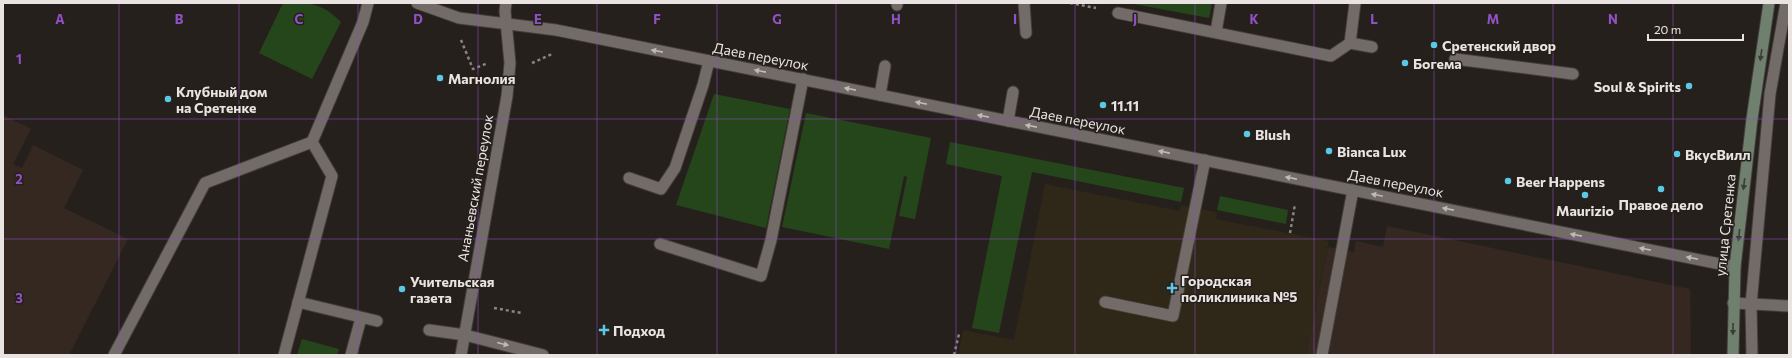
<svg xmlns="http://www.w3.org/2000/svg" width="1792" height="358" viewBox="0 0 1792 358" font-family="Commissioner,sans-serif">
<style>
.built{fill:#342821}
.medical{fill:#2f2717}
.green{fill:#25451a}
.lines{fill:none;stroke-linecap:round;stroke-linejoin:round}
.service-casing{stroke:#433e3c;stroke-width:13}
.minor-casing{stroke:#433e3c;stroke-width:13}
.tertiary-casing{stroke:#433e3c;stroke-width:13}
.secondary-casing{stroke:#433e3c;stroke-width:13}
.path{stroke:#8a8582;stroke-width:2.5;stroke-dasharray:3 3;stroke-linecap:butt}
.service{stroke:#736b67;stroke-width:11}
.minor{stroke:#736b67;stroke-width:11}
.tertiary{stroke:#736b67;stroke-width:11}
.secondary{stroke:#6f806e;stroke-width:11}
.oneway{fill:#c0bab7}
.oneway2{fill:#3c3d35}
.grid{fill:none;stroke:#9151c6;stroke-width:1;stroke-opacity:0.55}
.poi-dot{fill:#5bc8e6;stroke:#26201c;stroke-width:1.5}
.labels{text-anchor:middle;dominant-baseline:central;stroke-width:3;stroke-linejoin:round;paint-order:stroke}
.poi-label{font-size:14px;font-weight:bold;fill:#e9e4e2;stroke:#26201c;text-anchor:start}
.street-label{font-size:14px;fill:#e9e4e2;stroke:#26201c}
.grid-label{font-size:13px;text-anchor:middle;font-weight:bold;fill:#9151c6;stroke:#26201c;stroke-width:3;stroke-linejoin:round;paint-order:stroke}
</style>
<rect width="100%" height="100%" fill="#26201c"/>
<g class="built">
<polygon points="3,115 31,129 13,164 22,168 33,145 83,170 64,208 128,239 69,355 3,355"/>
<polygon points="1387,226 1690,289 1691,355 1306,355 1328,247 1354,252 1356,241 1383,247"/>
</g>
<polygon class="medical" points="1045,184 1180,211 1181,205 1217,212 1216,219 1329,241 1306,355 958,355 963,330 1014,340"/>
<g class="green">
<path d="M283,3C310,3 321,2 341,22L312,79L259,53Z"/>
<polygon points="1128,3 1212,3 1209,18"/>
<polygon points="714,94 790,109 766,228 676,205"/>
<polygon points="806,113 931,138 915,219 899,216 907,177 904,176 889,249 782,227"/>
<polygon points="950,142 1184,188 1181,202 1032,172 999,333 972,328 1002,176 946,164"/>
<polygon points="1220,196 1288,210 1286,224 1217,210"/>
<polygon points="302,339 339,349 337,355 297,355"/>
</g>
<g class="lines">
<g class="service-casing">
<g id="service">
<polyline points="1024,3 1026,33"/>
<polyline points="1355,3 1350,43 1372,47"/>
<polyline points="897,5 897,3"/>
<polyline points="1118,13 1331,56 1350,43"/>
<polyline points="1216,32 1221,3"/>
<polyline points="1455,59 1573,74"/>
<polyline points="880,95 885,66"/>
<polyline points="1008,121 1013,92"/>
<polyline points="629,178 661,189 675,168 703,85 709,61"/>
<polyline points="660,244 761,276 771,240 803,79"/>
<polyline points="298,302 377,321"/>
<polyline points="1105,302 1173,316 1205,160"/>
<polyline points="429,330 465,335"/>
<polyline points="114,355 205,183 312,142"/>
<polyline points="284,355 332,176 312,142 363,22 368,3"/>
<polyline points="351,355 361,318"/>
<polyline points="1322,355 1353,190"/>
<polyline points="1752,355 1751,305 1770,94 1786,3"/>
</g>
</g>
<g class="minor-casing">
<g id="minor">
<polyline points="417,3 459,18 556,30 1735,267"/>
<polyline points="1733,303 1789,306"/>
<polyline points="465,335 543,355"/>
</g>
</g>
<g class="tertiary-casing">
<polyline id="tertiary" points="461,355 507,96 510,63 505,11 506,3"/>
</g>
<g class="secondary-casing">
<polyline id="secondary" points="1733,355 1735,267 1752,119 1769,3"/>
</g>
<g class="path">
<polyline points="1070,3 1096,8"/>
<polyline points="461,40 473,69 488,63"/>
<polyline points="532,63 552,54"/>
<polyline points="1290,233 1295,204"/>
<polyline points="494,308 522,313"/>
<polyline points="954,355 959,334"/>
</g>
<use href="#service" class="service"/>
<use href="#minor" class="minor"/>
<use href="#tertiary" class="tertiary"/>
<use href="#secondary" class="secondary"/>
</g>
<defs><path id="oneway-solid" d="M-6-.8H1V-3.2L6.5 0L1 3.2V.8H-6Z"/></defs>
<g class="oneway">
<use href="#oneway-solid" transform="translate(657 51) rotate(-169)"/>
<use href="#oneway-solid" transform="translate(760 71) rotate(-169)"/>
<use href="#oneway-solid" transform="translate(850 89) rotate(-169)"/>
<use href="#oneway-solid" transform="translate(921 103) rotate(-169)"/>
<use href="#oneway-solid" transform="translate(983 116) rotate(-169)"/>
<use href="#oneway-solid" transform="translate(1031 126) rotate(-169)"/>
<use href="#oneway-solid" transform="translate(1164 152) rotate(-169)"/>
<use href="#oneway-solid" transform="translate(1291 178) rotate(-169)"/>
<use href="#oneway-solid" transform="translate(1377 195) rotate(-168)"/>
<use href="#oneway-solid" transform="translate(1448 209) rotate(-169)"/>
<use href="#oneway-solid" transform="translate(1576 235) rotate(-169)"/>
<use href="#oneway-solid" transform="translate(1645 249) rotate(-169)"/>
<use href="#oneway-solid" transform="translate(1692 258) rotate(-169)"/>
<use href="#oneway-solid" transform="translate(503 344) rotate(14)"/>
</g>
<g class="oneway2">
<use href="#oneway-solid" transform="translate(1761 55) rotate(98)"/>
<use href="#oneway-solid" transform="translate(1744 184) rotate(97)"/>
<use href="#oneway-solid" transform="translate(1739 235) rotate(96)"/>
<use href="#oneway-solid" transform="translate(1733 329) rotate(91)"/>
</g>
<path class="grid" d="M119,3V355M239,3V355M358,3V355M478,3V355M597,3V355M717,3V355M836,3V355M956,3V355M1075,3V355M1195,3V355M1314,3V355M1434,3V355M1553,3V355M1673,3V355M3,119H1789M3,239H1789"/>
<g class="poi-dot">
<circle cx="1434" cy="45" r="4"/>
<circle cx="1405" cy="63" r="4"/>
<circle cx="440" cy="78" r="4"/>
<circle cx="1689" cy="86" r="4"/>
<circle cx="168" cy="99" r="4"/>
<circle cx="1103" cy="105" r="4"/>
<circle cx="1247" cy="134" r="4"/>
<circle cx="1329" cy="151" r="4"/>
<circle cx="1677" cy="154" r="4"/>
<circle cx="1508" cy="181" r="4"/>
<circle cx="1661" cy="189" r="4"/>
<circle cx="1585" cy="195" r="4"/>
<path d="M1170 282h4v4h4v4h-4v4h-4v-4h-4v-4h4z"/>
<circle cx="402" cy="289" r="4"/>
<path d="M602 324h4v4h4v4h-4v4h-4v-4h-4v-4h4z"/>
</g>
<g class="labels">
<g class="poi-label">
<text x="1442" y="45">Сретенский двор</text>
<text x="1413" y="63">Богема</text>
<text x="448" y="78">Магнолия</text>
<text x="1681" y="86" text-anchor="end">Soul &amp; Spirits</text>
<text x="176" y="91">Клубный дом<tspan x="176" dy="16">на Сретенке</tspan></text>
<text x="1111" y="105">11.11</text>
<text x="1255" y="134">Blush</text>
<text x="1337" y="151">Bianca Lux</text>
<text x="1685" y="154">ВкусВилл</text>
<text x="1516" y="181">Beer Happens</text>
<text x="1661" y="204" text-anchor="middle">Правое дело</text>
<text x="1585" y="210" text-anchor="middle">Maurizio</text>
<text x="1181" y="280">Городская<tspan x="1181" dy="16">поликлиника №5</tspan></text>
<text x="410" y="281">Учительская<tspan x="410" dy="16">газета</tspan></text>
<text x="613" y="330">Подход</text>
</g>
<g class="street-label">
<text transform="translate(761 56) rotate(11)">Даев переулок</text>
<text transform="translate(1078 120) rotate(11)">Даев переулок</text>
<text transform="translate(1396 183) rotate(11)">Даев переулок</text>
<text transform="translate(475 188) rotate(-80)">Ананьевский переулок</text>
<text transform="translate(1725 225) rotate(-84)">улица Сретенка</text>
</g>
</g>
<g class="grid-label">
<text x="60" y="24">A</text>
<text x="179" y="24">B</text>
<text x="299" y="24">C</text>
<text x="418" y="24">D</text>
<text x="538" y="24">E</text>
<text x="657" y="24">F</text>
<text x="777" y="24">G</text>
<text x="896" y="24">H</text>
<text x="1015" y="24">I</text>
<text x="1135" y="24">J</text>
<text x="1254" y="24">K</text>
<text x="1374" y="24">L</text>
<text x="1493" y="24">M</text>
<text x="1613" y="24">N</text>
<text x="19" y="64">1</text>
<text x="19" y="184">2</text>
<text x="19" y="303">3</text>
</g>
<rect width="1792" height="358" fill="none" stroke="#e9e4e2" stroke-width="8"/>
<path d="M1648 34v6h95v-6" fill="none" stroke="#e9e4e2" stroke-width="2"/>
<text x="1654" y="34" font-size="12" fill="#e9e4e2" stroke="#26201c" stroke-width="3" paint-order="stroke">20 m</text>
</svg>
